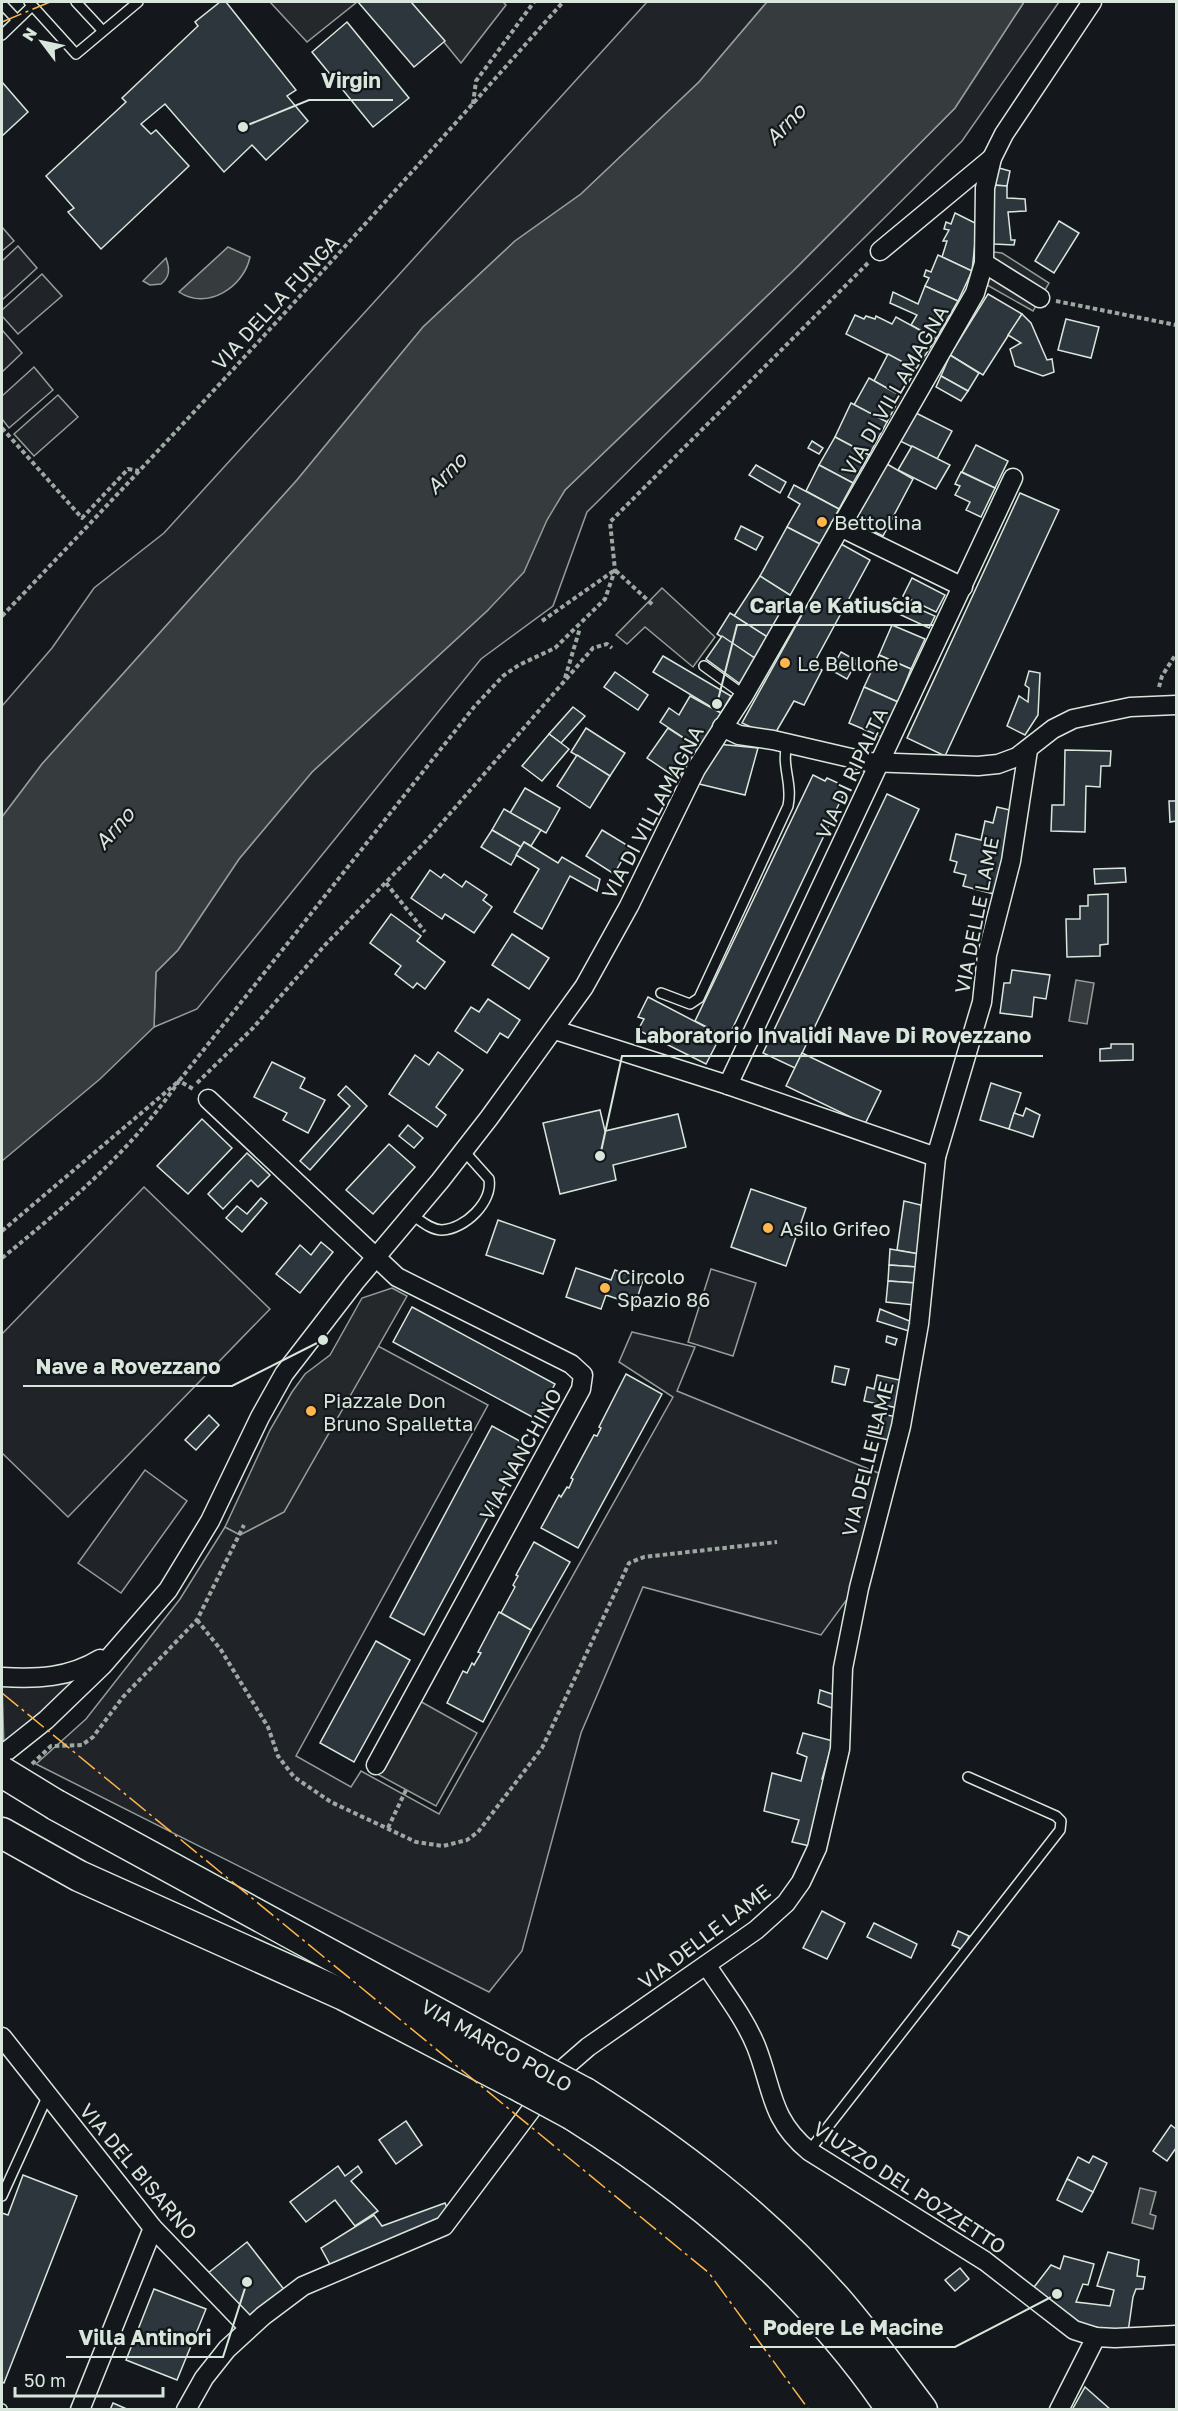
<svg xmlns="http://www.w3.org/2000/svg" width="1178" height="2411" viewBox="0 0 1178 2411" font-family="'Golos Text',sans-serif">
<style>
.green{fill:#202428;stroke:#939e99;stroke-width:1.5}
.parking{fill:#24282b;stroke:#939e99;stroke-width:1.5}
.water{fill:#363b3e;stroke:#939e99;stroke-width:1.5}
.building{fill:#2c363c;stroke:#d8e6dc;stroke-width:1.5}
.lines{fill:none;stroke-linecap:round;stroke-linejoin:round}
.service-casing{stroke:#d8e6dc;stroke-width:12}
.minor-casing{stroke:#d8e6dc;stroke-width:21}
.trunk-casing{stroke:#d8e6dc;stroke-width:33}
.path{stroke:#9da8a2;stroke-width:4;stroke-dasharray:4.5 3;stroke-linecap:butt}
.service{stroke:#14181c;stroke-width:9}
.minor{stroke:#14181c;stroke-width:18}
.trunk{stroke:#14181c;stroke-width:30}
.trunk-bridge-casing{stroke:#d8e6dc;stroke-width:33;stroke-linecap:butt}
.trunk-bridge{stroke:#14181c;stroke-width:30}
.power{stroke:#ffb74d;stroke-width:1.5;stroke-dasharray:21 4.5 3 4.5;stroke-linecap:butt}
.poi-dot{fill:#ffb74d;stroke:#14181c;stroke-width:2}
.labels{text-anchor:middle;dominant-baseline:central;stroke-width:4.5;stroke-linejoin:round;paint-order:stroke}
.street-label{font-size:20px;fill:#d8e6dc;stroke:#14181c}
.poi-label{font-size:20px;fill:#d8e6dc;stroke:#14181c;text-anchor:start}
.water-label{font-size:21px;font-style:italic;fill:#d8e6dc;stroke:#14181c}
.leader{fill:none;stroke:#d8e6dc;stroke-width:2}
.callout-dot{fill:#d8e6dc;stroke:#14181c;stroke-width:2}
.callout-label{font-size:21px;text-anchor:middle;font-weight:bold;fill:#d8e6dc;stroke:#14181c;stroke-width:4.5;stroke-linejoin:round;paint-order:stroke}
</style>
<rect width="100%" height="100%" fill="#14181c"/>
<g class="green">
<polygon points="647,2 767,2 699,82 581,194 515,241 423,327 297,480 42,764 2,817 2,706 52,648 94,588 164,533"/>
<polygon points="1024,2 1059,2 962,141 587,512 553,606 481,659 197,1009 154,1027 156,972 178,950 239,859 312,772 488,610 565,490 797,267 955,108"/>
<polygon points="2,227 14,241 2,251"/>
<polygon points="18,246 37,268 2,300 2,261"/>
<polygon points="42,274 62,296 18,334 2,316 2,310"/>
<polygon points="3,331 22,353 2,372 2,332"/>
<polygon points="34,367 53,390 9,428 2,419 2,396"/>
<polygon points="58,395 78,417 34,456 14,434"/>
<polygon points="144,1187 270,1309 68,1517 2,1453 2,1334"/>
<polygon points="711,1269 756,1283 733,1356 688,1342"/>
<polygon points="632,1332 695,1347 677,1391 881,1474 848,1598 821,1635 643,1587 581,1733 522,1951 489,1992 36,1764 86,1719 180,1599 225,1527 240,1535 284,1512 378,1346 488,1405 296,1756 351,1787 361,1771 439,1814 673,1397 619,1362"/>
<polygon points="145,1470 187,1501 121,1593 78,1563"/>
<path d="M75,1679L50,1708L4,1748L2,1684C28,1687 49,1687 75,1679Z"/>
</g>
<g class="parking">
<polygon points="270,2 357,2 307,42"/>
<polygon points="411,2 503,2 506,5 461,63"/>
<polygon points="985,251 1002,253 1049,283 1033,311 980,281"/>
<polygon points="662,588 715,637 693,667 645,627 627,644 616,635"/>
<polygon points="392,1288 407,1296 284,1512 240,1535 225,1527 270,1430 292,1392 305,1374 330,1355 362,1298"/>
<polygon points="409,1695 477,1733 436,1806 368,1769"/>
</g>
<g class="water">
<polygon points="767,2 1024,2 955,108 793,271 565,490 547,520 524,572 488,610 312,772 239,859 178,950 156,972 154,1027 100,1079 2,1161 2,817 42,764 297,480 423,327 515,241 581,194 699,82"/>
<path d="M228,247L250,257C244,287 207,311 179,292Z"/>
<path d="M166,258C170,269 170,277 161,284L150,285L143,281Z"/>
<polygon points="1076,980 1094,983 1087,1024 1069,1021"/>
<polygon points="1140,2188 1156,2192 1150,2214 1156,2216 1153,2229 1132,2223"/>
</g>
<g class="building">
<polygon points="220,2 226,2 296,90 287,96 308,121 266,160 252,145 224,172 165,104 141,124 151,134 156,130 189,166 101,249 68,212 74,208 46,176 126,102 122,98 198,26 195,22"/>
<polygon points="358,2 411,2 445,41 414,67"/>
<polygon points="347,22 409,98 373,127 312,52"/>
<polygon points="2,82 28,112 2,136"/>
<polygon points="999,168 1010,171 1007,186 992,185"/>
<polygon points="992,185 1007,186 1007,198 1025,199 1026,211 1008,212 1011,240 1015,240 1014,245 994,244"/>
<polygon points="955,213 977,224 972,271 942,257 947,241 943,241 949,230 944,229 946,222 951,224"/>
<polygon points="1059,221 1079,233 1054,273 1035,261"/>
<polygon points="938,255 972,271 958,301 925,286 929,278 924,276 926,270 931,272"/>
<polygon points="925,286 958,301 936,339 911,325 917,315 890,303 893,292 918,304"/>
<polygon points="988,294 1022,314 983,375 950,355"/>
<polygon points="1022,314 1031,323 1047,360 1052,359 1054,372 1043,376 1015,366 1010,349 1021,343 1008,335"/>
<polygon points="855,315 864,319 866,316 875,319 876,316 892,324 896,317 936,339 916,369 846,334"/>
<polygon points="1066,319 1099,327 1091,358 1058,350"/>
<polygon points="888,354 916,369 901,396 874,381"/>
<polygon points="950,355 979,373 968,391 941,376"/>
<polygon points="941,376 968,391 961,401 936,387"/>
<polygon points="869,378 901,396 887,422 854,405"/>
<polygon points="851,403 887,422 869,455 835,437"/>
<polygon points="916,413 952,431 937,459 900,441"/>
<polygon points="835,437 869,455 853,483 819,465"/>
<polygon points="812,441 823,448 819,454 808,448"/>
<polygon points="976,445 1008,461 995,488 962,472"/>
<polygon points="912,446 950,465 936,489 898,470"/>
<polygon points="887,464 913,479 883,536 854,522"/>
<polygon points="756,465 786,482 780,493 749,475"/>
<polygon points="819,465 853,483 839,509 806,491"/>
<polygon points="961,472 995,488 981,517 966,510 970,502 955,495 960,486 955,484"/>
<polygon points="794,485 839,509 820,544 787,527 800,504 788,497"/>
<polygon points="1020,493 1059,510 945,756 907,738"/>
<polygon points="741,526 763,537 756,550 735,539"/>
<polygon points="787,527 820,544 793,597 760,576"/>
<polygon points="841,544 870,560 813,665 822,670 804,705 794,701 773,737 742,723"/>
<polygon points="760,576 793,597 769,638 734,616"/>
<polygon points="912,578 945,595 936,612 903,596"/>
<polygon points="894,598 935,616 929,628 888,609"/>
<polygon points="730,613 769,638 759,661 717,634"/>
<polygon points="892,625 925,639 911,669 879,655"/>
<polygon points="722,636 759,661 743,686 706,659"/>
<polygon points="841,652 857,661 847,679 831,670"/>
<polygon points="879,655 911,669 898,702 864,687"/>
<polygon points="663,656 731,696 721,713 653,672"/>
<polygon points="1029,671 1040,673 1038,715 1025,735 1007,726 1019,696 1028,702 1029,688 1025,685"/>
<polygon points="615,672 648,695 638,710 604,687"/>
<polygon points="864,687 898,702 882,737 849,723"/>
<polygon points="690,696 721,713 699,748 660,722 669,708 679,715"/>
<polygon points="573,707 585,716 561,743 549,734"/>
<polygon points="586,728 625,753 610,776 571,752"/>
<polygon points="668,728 699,748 678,779 647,758"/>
<polygon points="549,734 569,749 542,781 522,766"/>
<polygon points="717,744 758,748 745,795 695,783"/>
<polygon points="1065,750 1111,751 1110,766 1101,766 1100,787 1086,786 1085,832 1051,831 1052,805 1064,805"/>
<polygon points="577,755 610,776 590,808 557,786"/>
<polygon points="813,775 825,781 827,778 847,787 728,1038 695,1021"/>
<polygon points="525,788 560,808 546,833 510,813"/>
<polygon points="887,794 919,809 795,1068 763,1053"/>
<polygon points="1169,801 1176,801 1176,821 1170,822"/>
<polygon points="997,807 1014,811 994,894 963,886 966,875 954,872 957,862 950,860 956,834 981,840 985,821 993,823"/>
<polygon points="504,809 541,830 531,846 524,842 521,847 492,830"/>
<polygon points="492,830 521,847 511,865 481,847"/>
<polygon points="602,830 630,847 614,874 586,856"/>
<polygon points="524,842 558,863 562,857 600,879 597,891 570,876 542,929 514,912 539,869 516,855"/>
<polygon points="1125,868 1126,882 1095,884 1094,869"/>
<polygon points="430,870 441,878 444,874 462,887 466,881 487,895 483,900 492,907 474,933 445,914 442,919 411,898"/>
<polygon points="1108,894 1108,944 1100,945 1100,956 1067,957 1066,919 1080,919 1080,906 1088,906 1088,895"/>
<polygon points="391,914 421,936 417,941 445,962 425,989 417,983 413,988 395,974 401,966 370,943"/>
<polygon points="512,934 549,958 529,989 492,965"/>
<polygon points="1012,970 1050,975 1046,999 1034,997 1032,1017 1000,1013 1004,983 1010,983"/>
<polygon points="648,997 721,1035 706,1064 638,1030 644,1019 638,1017"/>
<polygon points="488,999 520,1020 508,1038 500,1033 487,1053 455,1031 471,1007 479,1012"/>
<polygon points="1111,1044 1133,1044 1133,1060 1100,1061 1100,1049 1111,1048"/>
<polygon points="438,1052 463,1070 436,1107 446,1115 437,1127 389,1094 415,1055 429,1065"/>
<polygon points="802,1053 881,1091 865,1124 786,1086"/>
<polygon points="272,1062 305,1078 300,1088 325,1100 308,1133 283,1120 287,1113 254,1097"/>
<polygon points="991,1083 1021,1093 1009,1129 980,1120"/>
<polygon points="346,1086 367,1106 310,1170 300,1161 350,1106 338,1095"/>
<polygon points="1026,1108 1040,1115 1033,1137 1009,1129 1014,1113 1023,1116"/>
<polygon points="600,1110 605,1131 678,1114 686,1147 613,1165 616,1180 560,1194 543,1123"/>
<polygon points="202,1119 232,1148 188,1194 157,1166"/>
<polygon points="408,1125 423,1138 414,1148 399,1136"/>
<polygon points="389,1144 415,1167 373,1214 346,1190"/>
<polygon points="247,1153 270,1175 258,1187 251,1180 223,1209 208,1194"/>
<polygon points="751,1189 806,1208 786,1266 731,1247"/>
<polygon points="261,1198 267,1203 242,1232 226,1218 237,1206 247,1214"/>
<polygon points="904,1201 921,1205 919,1254 897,1250"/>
<polygon points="498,1220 555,1240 543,1274 486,1255"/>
<polygon points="321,1242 333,1252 300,1293 276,1274 300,1245 311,1255"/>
<polygon points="890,1249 919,1254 917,1267 889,1265"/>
<polygon points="889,1265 917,1267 916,1283 888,1281"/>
<polygon points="576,1268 611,1280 615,1270 643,1280 635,1305 606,1295 601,1309 566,1297"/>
<polygon points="888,1281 916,1283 914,1305 886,1302"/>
<polygon points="412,1307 555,1384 536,1419 393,1342"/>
<polygon points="880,1309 912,1322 912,1332 877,1321"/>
<polygon points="887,1336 897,1339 895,1345 886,1342"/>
<polygon points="835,1366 849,1369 845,1385 832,1382"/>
<polygon points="626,1374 662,1394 578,1548 541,1528 559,1495 561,1497 567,1487 569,1488 573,1479 571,1478 594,1435 597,1436 601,1428 599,1427"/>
<polygon points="877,1375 904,1381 898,1408 864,1401 867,1387 874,1389"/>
<polygon points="881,1414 898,1417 893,1441 867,1435 869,1426 878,1428"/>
<polygon points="209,1415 219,1425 196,1450 185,1440"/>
<polygon points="492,1426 527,1445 424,1635 390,1617"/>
<polygon points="534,1542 570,1562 531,1630 501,1613 515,1587 513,1585 518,1576 516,1575"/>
<polygon points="499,1612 531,1630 483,1722 447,1703 463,1671 467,1673 472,1663 474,1665 481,1653 478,1652"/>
<polygon points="376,1641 410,1660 354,1762 320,1743"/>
<polygon points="820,1690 835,1695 832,1708 818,1703"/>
<polygon points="803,1733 833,1741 822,1779 828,1781 810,1846 792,1842 799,1820 764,1811 772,1773 801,1781 807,1757 797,1753"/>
<polygon points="822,1911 845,1923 827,1959 803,1948"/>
<polygon points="874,1923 917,1944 911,1958 867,1937"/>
<polygon points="958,1931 969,1936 963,1950 952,1945"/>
<polygon points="406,2121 422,2145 396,2164 379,2140"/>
<polygon points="1171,2125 1176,2129 1176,2148 1167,2161 1153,2151"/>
<polygon points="1093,2156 1107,2163 1093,2192 1067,2179 1078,2157 1089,2163"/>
<polygon points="338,2166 345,2176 358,2166 362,2172 351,2181 378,2211 355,2226 335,2200 306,2222 290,2202"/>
<polygon points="23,2175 77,2196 4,2383 2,2382 2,2213 8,2215"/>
<polygon points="1067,2179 1093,2192 1082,2212 1057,2200"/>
<polygon points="445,2203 450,2215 333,2270 321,2248 374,2215 382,2226"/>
<polygon points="247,2242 286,2292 248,2320 208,2273"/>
<polygon points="1108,2252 1139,2260 1137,2276 1145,2277 1143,2289 1136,2289 1133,2297 1128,2332 1083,2328 1031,2291 1051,2265 1060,2269 1064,2256 1094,2264 1088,2285 1083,2284 1076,2302 1110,2306 1114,2290 1097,2286"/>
<polygon points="960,2268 969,2279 955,2291 945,2280"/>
<polygon points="154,2289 206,2309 177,2380 126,2360"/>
<polygon points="1085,2387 1111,2410 1072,2410"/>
<polygon points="113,2403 129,2410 110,2410"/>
</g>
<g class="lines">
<g class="service-casing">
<g id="service">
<polyline points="29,2 76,54 138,2"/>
<polyline points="76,2 102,30"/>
<polyline points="2,4 17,20"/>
<polyline points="2,35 32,6"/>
<polyline points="704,666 744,695"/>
<path d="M661,993L690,1004L699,998L788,806C793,782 781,768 787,743"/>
<path d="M412,1215C421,1221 431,1230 442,1230C465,1229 493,1202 489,1179L464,1151"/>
<polyline points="809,2151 1060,1830 1061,1821 1056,1816 968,1777"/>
<polyline points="2,2196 48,2095"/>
<polyline points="2,2409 2,2410"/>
</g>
</g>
<g class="minor-casing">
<g id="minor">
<polyline points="880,251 992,158"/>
<polyline points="984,263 1040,298"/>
<polyline points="840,527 963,587"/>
<polyline points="722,727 739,735 773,740 868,762 978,766 998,764 1017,757 1053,729 1073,719 1130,707 1176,705"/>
<polyline points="555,1030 728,1085 936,1157"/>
<polyline points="728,1085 1013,478"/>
<polyline points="208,1099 397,1277 571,1364 583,1375 581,1389 376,1765"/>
<path d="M2,1677C37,1679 69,1678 100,1659"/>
<polyline points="2,1755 46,1720 102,1666 168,1590 210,1521 260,1417 284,1374 355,1282 440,1181 489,1118 584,987 629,906 696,769 744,695 975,293 984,263 985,188 992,158 1004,134 1092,2"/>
<path d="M707,1966C724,1992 744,2017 756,2046C773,2089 770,2119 809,2151L985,2261L1074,2330L1096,2337L1115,2338L1176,2335"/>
<polyline points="2,2037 153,2228 249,2328"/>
<polyline points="565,2067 588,2047 756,1930 786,1903 801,1882 817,1848 840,1749 843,1668 859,1588 901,1426 919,1324 936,1157 982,1002 987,955 1011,861 1028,750"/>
<polyline points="80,2410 153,2228"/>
<polyline points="186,2410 204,2378 227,2349 263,2316 303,2286 444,2226 534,2106"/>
<polyline points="1059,2410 1096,2337"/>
</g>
</g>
<g class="trunk-casing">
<g id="trunk">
<polyline points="56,1805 536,2067"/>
<polyline points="2,1833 79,1876 344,1995 523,2088"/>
<path d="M585,2093C677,2151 762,2216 835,2298C866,2333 893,2372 922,2410"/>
<path d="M573,2115C697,2193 810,2288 892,2410"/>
</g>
</g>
<g class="path">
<polyline points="473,104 476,81 534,2"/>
<polyline points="1056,301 1176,325"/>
<polyline points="2,428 82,518 128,469 139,471"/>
<path d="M2,616C194,416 379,210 563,2"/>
<polyline points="542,621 615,570 654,606"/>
<polyline points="565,678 580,628"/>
<polyline points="1159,687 1162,676 1176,654"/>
<polyline points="386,883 425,932"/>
<polyline points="197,1083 253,1028 325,945 428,839 593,648 607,644 612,648"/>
<polyline points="2,1231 179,1081 474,707 503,676 519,665 555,648 605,599 615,570 610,522 869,262"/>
<path d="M2,1258C66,1206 132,1150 179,1081L195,1090"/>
<polyline points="197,1620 221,1650 268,1727 278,1756 294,1777 331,1802 416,1842 443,1846 467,1840 478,1832 542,1748 629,1563 644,1557 777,1542"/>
<polyline points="32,1764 51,1746 82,1745 93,1737 123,1697 197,1620 244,1525"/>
<polyline points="388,1828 406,1790"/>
</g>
<use href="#service" class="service"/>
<use href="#minor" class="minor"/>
<use href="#trunk" class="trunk"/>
<g class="trunk-bridge-casing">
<g id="trunk-bridge">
<polyline points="2,1772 56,1805"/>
<polyline points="536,2067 585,2093"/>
<polyline points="523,2088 573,2115"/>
</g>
</g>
<use href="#trunk-bridge" class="trunk-bridge"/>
<g class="power">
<polyline points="2,22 50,2"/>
<polyline points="2,1693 709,2273 809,2410"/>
</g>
</g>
<g class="poi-dot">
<circle cx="822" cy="522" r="6"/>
<circle cx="785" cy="663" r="6"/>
<circle cx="768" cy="1228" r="6"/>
<circle cx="605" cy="1288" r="6"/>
<circle cx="311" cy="1411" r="6"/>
</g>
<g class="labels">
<g class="street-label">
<text transform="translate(275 302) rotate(-47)">VIA DELLA FUNGA</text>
<text transform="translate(894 390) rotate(-60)">VIA DI VILLAMAGNA</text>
<text transform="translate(851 773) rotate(-65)">VIA DI RIPALTA</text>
<text transform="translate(652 812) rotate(-62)">VIA DI VILLAMAGNA</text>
<text transform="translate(976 915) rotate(-79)">VIA DELLE LAME</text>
<text transform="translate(520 1454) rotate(-61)">VIA NANCHINO</text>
<text transform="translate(867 1459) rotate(-76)">VIA DELLE LAME</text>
<text transform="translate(704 1936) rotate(-37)">VIA DELLE LAME</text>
<text transform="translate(497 2045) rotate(29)">VIA MARCO POLO</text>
<text transform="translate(139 2171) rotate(50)">VIA DEL BISARNO</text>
<text transform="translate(910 2187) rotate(33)">VIUZZO DEL POZZETTO</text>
</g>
<g class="poi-label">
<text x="834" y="522">Bettolina</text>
<text x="797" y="663">Le Bellone</text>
<text x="780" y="1228">Asilo Grifeo</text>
<text x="617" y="1276">Circolo<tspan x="617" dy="23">Spazio 86</tspan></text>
<text x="323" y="1400">Piazzale Don<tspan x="323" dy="23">Bruno Spalletta</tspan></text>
</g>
<g class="water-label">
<text transform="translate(785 124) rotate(-46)">Arno</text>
<text transform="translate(446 473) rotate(-46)">Arno</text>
<text transform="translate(114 828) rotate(-49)">Arno</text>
</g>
</g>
<path class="leader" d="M243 127L309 100H393M717 704L737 625H934M600 1156L622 1056H1043M323 1340L232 1386H23M1057 2294L955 2347H750M247 2282L223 2357H66"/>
<g class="callout-dot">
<circle cx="243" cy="127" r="6"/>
<circle cx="717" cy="704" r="6"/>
<circle cx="600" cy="1156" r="6"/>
<circle cx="323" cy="1340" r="6"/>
<circle cx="1057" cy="2294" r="6"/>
<circle cx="247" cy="2282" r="6"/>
</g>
<g class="callout-label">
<text x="351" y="88">Virgin</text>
<text x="836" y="613">Carla e Katiuscia</text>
<text x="833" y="1043">Laboratorio Invalidi Nave Di Rovezzano</text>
<text x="128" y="1374">Nave a Rovezzano</text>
<text x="853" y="2335">Podere Le Macine</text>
<text x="145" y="2345">Villa Antinori</text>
</g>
<rect width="1178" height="2411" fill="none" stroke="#d8e6dc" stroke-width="6"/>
<g transform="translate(42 42) rotate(302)" stroke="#14181c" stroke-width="4.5" paint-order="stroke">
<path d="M0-4.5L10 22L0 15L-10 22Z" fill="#d8e6dc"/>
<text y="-9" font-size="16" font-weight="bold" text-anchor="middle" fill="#d8e6dc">N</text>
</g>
<path d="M15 2387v9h148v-9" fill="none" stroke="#d8e6dc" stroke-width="3"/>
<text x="24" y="2387" font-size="18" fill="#d8e6dc" stroke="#14181c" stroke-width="4.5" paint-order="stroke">50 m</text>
</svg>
